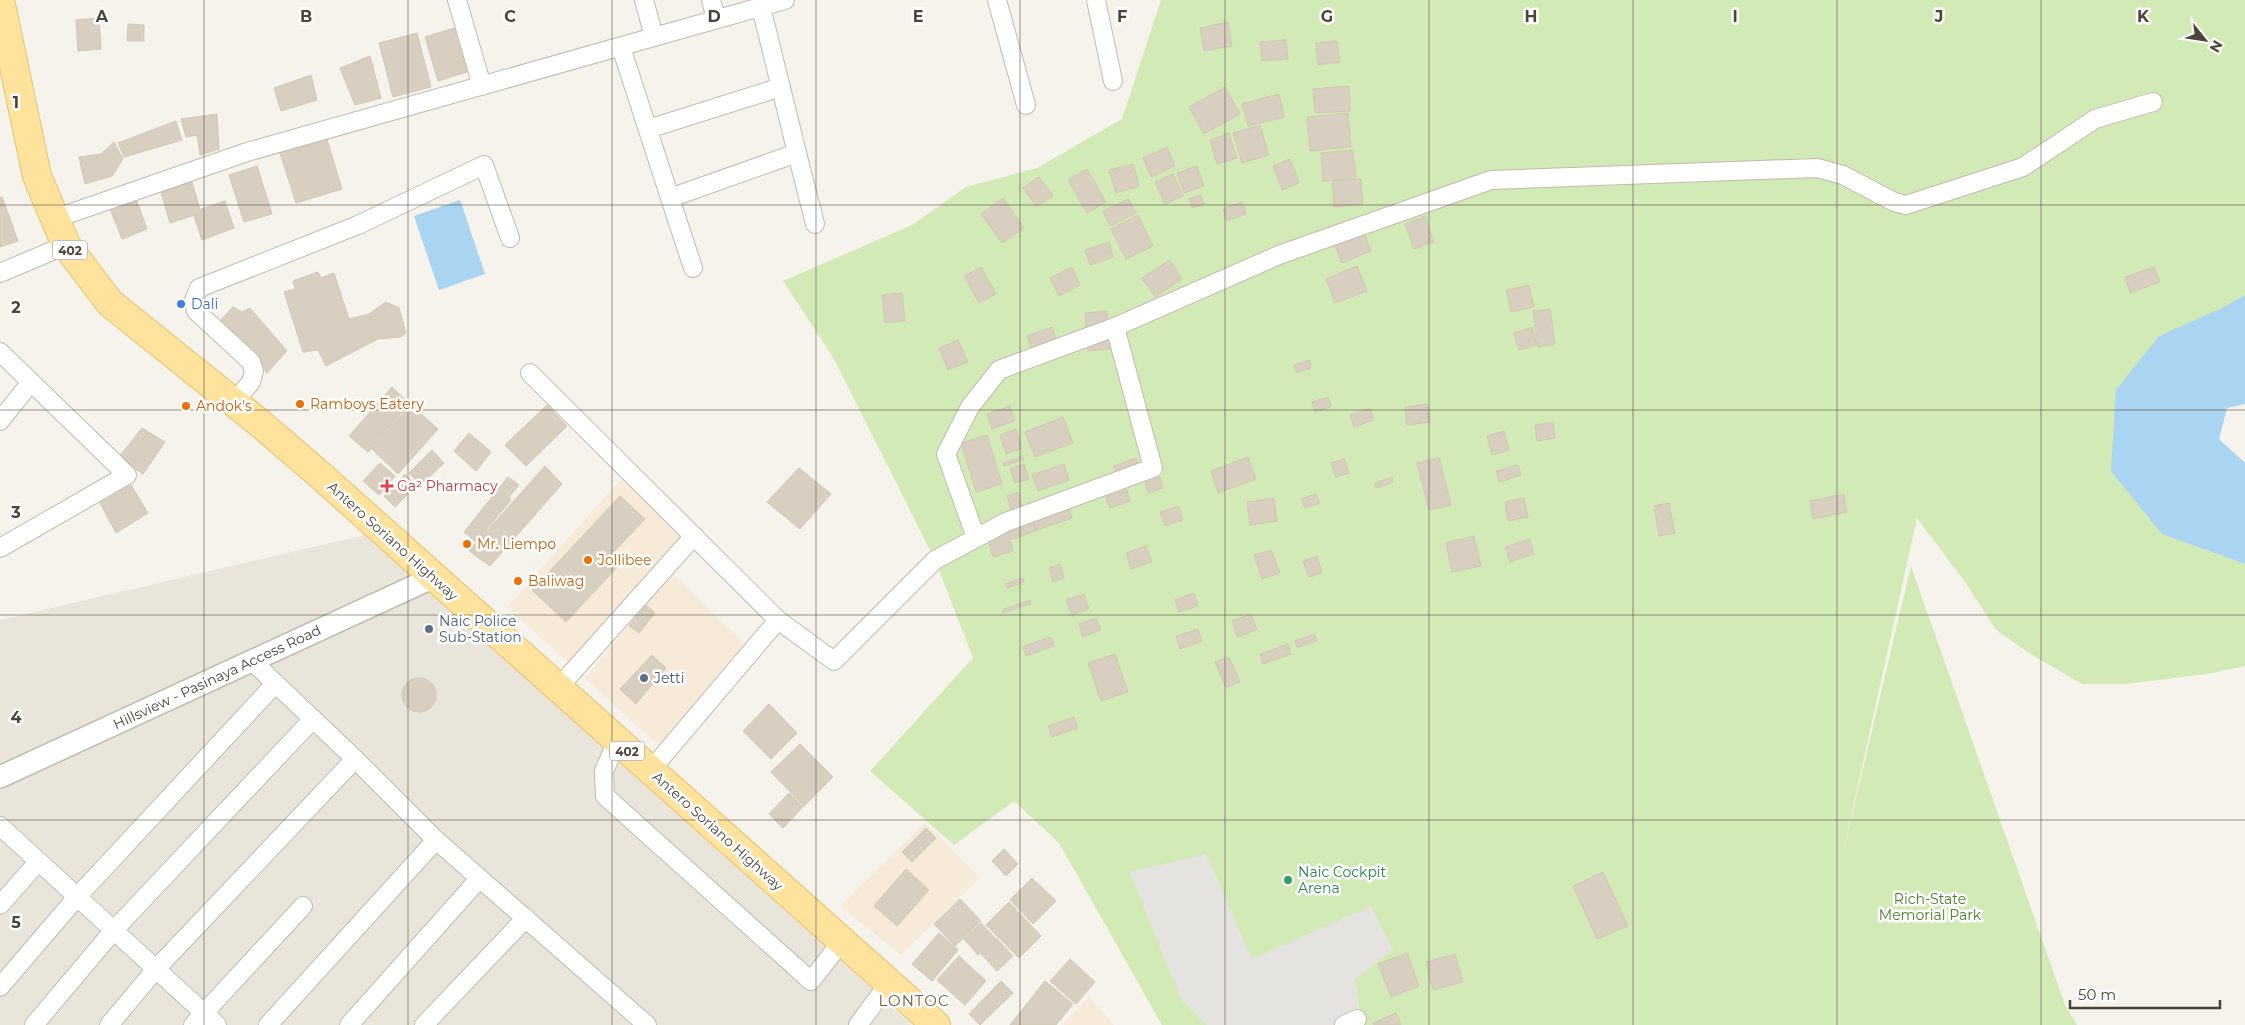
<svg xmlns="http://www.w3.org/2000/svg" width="2245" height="1025" viewBox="0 0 2245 1025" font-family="Montserrat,sans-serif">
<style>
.residential{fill:#eae5da}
.commercial{fill:#f7ead8}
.green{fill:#d2eab5}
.parking{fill:#e5e3e0}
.water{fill:#a9d4f2}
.building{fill:#d8cfc1;stroke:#d3c7b4}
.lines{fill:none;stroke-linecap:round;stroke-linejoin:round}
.minor-casing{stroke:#c2bbae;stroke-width:20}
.tertiary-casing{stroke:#c2bbae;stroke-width:24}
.primary-casing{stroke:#e6c16a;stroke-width:30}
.minor{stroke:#fff;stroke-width:18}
.tertiary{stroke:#fff;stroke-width:21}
.primary{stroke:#ffe39c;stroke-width:28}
.grid{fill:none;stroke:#4b4439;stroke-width:1;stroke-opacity:0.55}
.shop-dot{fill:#3f7fe0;stroke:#fff;stroke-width:2}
.food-dot{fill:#e8710a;stroke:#fff;stroke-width:2}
.health-dot{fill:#e0444e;stroke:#fff;stroke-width:2}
.service-dot{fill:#5c6f8a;stroke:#fff;stroke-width:2}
.leisure-dot{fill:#2e9e5b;stroke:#fff;stroke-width:2}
.labels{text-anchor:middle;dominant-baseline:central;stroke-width:5;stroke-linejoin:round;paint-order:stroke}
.shield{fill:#fff;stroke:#817c74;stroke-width:1}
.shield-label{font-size:12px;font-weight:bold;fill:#4b4439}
.shop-label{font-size:14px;fill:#366cbe;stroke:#fff;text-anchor:start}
.food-label{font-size:14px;fill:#c56008;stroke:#fff;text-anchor:start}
.health-label{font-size:14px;fill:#be3a42;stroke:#fff;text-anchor:start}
.street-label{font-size:14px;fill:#4b4439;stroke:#fff}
.service-label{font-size:14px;fill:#4e5e75;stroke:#fff;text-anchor:start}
.leisure-label{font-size:14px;fill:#27864d;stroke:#fff;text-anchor:start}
.park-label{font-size:14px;fill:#4a7f2a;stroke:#fff}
.neighbourhood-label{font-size:15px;letter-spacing:1px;fill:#6e6250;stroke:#fff}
.grid-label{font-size:16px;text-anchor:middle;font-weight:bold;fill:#4b4439;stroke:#fff;stroke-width:5;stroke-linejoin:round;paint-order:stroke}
</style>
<rect width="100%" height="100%" fill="#f6f3ec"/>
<polygon class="residential" points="382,531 911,1025 0,1025 0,620"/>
<g class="commercial">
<polygon points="622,478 683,538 570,664 507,607"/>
<polygon points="672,573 747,646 666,743 655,742 585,678"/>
<polygon points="925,823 980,877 901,955 840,906"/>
<polygon points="1089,997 1114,1025 1062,1025"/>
</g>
<polygon class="green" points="1161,0 2245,0 2245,295 2220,309 2162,534 2245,564 2245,666 2207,674 2126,684 2082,684 2032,655 1996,630 1965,582 1917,518 1843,853 1911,566 2065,1005 2077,1025 1162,1025 1059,843 1014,801 954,845 870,771 973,658 935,560 834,359 783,281 912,225 966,187 1037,168 1122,119"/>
<polygon class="parking" points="1206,854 1252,959 1371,906 1393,950 1355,979 1362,1025 1207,1025 1181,999 1130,872"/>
<g class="water">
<polygon points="460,200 485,274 439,290 414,216"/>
<polygon points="2245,295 2245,404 2227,408 2219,439 2245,463 2245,564 2162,534 2111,471 2116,390 2159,336 2220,309"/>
</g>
<g class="building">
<polygon points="99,18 101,49 78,51 76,20"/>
<polygon points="1228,22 1232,46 1204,51 1200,28"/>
<polygon points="128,24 144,25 144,41 127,41"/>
<polygon points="454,28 467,72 438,81 425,37"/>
<polygon points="417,33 431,87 393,97 379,43"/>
<polygon points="1286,40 1288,59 1262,61 1260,42"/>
<polygon points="1337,41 1340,62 1318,65 1316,43"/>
<polygon points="370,56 381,98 355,105 340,68"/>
<polygon points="311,75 317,100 281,111 274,88"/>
<polygon points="1349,86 1350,111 1315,113 1313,89"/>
<polygon points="1225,87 1240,114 1204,134 1189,107"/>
<polygon points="1279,94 1284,117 1248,126 1242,104"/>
<polygon points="1348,113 1351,147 1310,151 1307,117"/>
<polygon points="217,114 219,149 200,155 197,135 186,137 181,119"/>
<polygon points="176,121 182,140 124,157 118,143"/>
<polygon points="1260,125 1269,155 1242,163 1233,133"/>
<polygon points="325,133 342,189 296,203 278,147"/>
<polygon points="1229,133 1237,158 1217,164 1210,140"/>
<polygon points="114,142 123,159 112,176 85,184 79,157 101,154"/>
<polygon points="1167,147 1175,166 1151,177 1143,158"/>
<polygon points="1353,150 1356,178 1323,181 1321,153"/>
<polygon points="1290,159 1299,183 1282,190 1273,166"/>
<polygon points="1133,164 1139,186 1116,193 1109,170"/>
<polygon points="257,166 272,214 244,222 229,175"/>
<polygon points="1197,166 1204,186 1184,193 1177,173"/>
<polygon points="1087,169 1106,202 1087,213 1068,180"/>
<polygon points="1173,174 1183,196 1165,204 1155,182"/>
<polygon points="1039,177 1053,195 1037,207 1023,188"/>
<polygon points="1361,179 1363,204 1334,207 1332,181"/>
<polygon points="192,182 201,213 170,223 161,192"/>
<polygon points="1201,195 1204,204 1192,208 1189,199"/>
<polygon points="2,197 18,241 0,247 0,198"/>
<polygon points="1003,198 1024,228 1002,243 981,214"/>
<polygon points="136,199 147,229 122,239 110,209"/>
<polygon points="1129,199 1136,213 1110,226 1103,211"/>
<polygon points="225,201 234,228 202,240 194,216 202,214 201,209"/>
<polygon points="1242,202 1246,214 1227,221 1223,209"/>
<polygon points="1138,215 1153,246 1126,259 1111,229"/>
<polygon points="1425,216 1434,242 1414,249 1405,224"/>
<polygon points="1363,231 1371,251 1342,263 1334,243"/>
<polygon points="1109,242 1113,257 1090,265 1085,250"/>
<polygon points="1170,260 1182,279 1155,297 1142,278"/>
<polygon points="1357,266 1367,291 1335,303 1326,279"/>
<polygon points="981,267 996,294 979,303 964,276"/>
<polygon points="1072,267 1080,285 1059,296 1050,278"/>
<polygon points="2154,267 2160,282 2130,293 2125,277"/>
<polygon points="318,272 321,278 334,273 349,319 369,314 386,302 399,308 406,333 401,337 378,339 326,366 318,350 303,352 284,292 295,289 293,281"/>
<polygon points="1529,285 1534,307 1511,312 1506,290"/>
<polygon points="902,293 905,321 885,323 882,295"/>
<polygon points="233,307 242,312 250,308 287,351 267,373 221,320"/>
<polygon points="1550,309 1555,344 1538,347 1533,311"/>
<polygon points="1107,311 1110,349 1088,351 1085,313"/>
<polygon points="1052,327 1058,345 1033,353 1027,336"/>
<polygon points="1532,327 1537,345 1519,350 1514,333"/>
<polygon points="958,340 968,362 948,370 939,348"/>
<polygon points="1309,360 1311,368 1297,373 1294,365"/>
<polygon points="392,387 410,404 368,452 349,436"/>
<polygon points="1328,397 1331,407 1315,412 1312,402"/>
<polygon points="1427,404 1430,422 1407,425 1405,407"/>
<polygon points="411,405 438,429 398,474 372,449"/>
<polygon points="547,405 567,426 526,466 505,445"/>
<polygon points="1010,406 1015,421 992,429 987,414"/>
<polygon points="1370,408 1374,420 1354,427 1350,415"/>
<polygon points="1063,417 1073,443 1035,457 1025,432"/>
<polygon points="1553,422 1555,438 1537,441 1535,425"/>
<polygon points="142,428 165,442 143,474 119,457"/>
<polygon points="1016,429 1022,448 1006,454 1000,435"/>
<polygon points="1504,431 1509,450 1492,455 1487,436"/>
<polygon points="469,433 491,452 476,471 454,451"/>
<polygon points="987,435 1002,484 976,492 961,443"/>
<polygon points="432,450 444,463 421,485 409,473"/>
<polygon points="1022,456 1024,459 1004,466 1003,463"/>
<polygon points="1248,457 1256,479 1218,493 1211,471"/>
<polygon points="1439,457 1451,505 1429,510 1417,463"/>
<polygon points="1136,458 1140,469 1117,477 1114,466"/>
<polygon points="1344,459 1349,473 1336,477 1331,463"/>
<polygon points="380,463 395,476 379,495 363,481"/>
<polygon points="1024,464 1029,479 1015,483 1010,469"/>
<polygon points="1064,464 1069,480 1038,491 1032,475"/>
<polygon points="1518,465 1521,475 1499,482 1496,471"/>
<polygon points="545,466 562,484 490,566 469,551"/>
<polygon points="799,468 831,494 800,529 767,502"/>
<polygon points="405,474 416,486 395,507 384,496"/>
<polygon points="508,477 519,485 509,497 511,500 476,542 464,532"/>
<polygon points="1160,477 1163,488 1148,493 1145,483"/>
<polygon points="1392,477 1393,482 1376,488 1375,483"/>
<polygon points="131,485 148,513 116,533 100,503"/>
<polygon points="1127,490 1130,501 1110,508 1106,497"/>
<polygon points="1018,492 1025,514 1014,518 1007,496"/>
<polygon points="1316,494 1320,503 1305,508 1301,499"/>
<polygon points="1844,494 1847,512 1813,519 1810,501"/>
<polygon points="620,496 645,519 610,556 620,564 566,622 532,590"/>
<polygon points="1274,498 1277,521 1250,525 1247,502"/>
<polygon points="1524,498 1528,517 1508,521 1505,502"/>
<polygon points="1669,503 1675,533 1659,536 1654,506"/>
<polygon points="1179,506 1183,520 1165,526 1160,512"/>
<polygon points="1069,508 1072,518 1037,530 1033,520"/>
<polygon points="1033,522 1036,531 1010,540 1007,531"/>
<polygon points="1007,531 1013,551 993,557 987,537"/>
<polygon points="1474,536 1481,566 1452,572 1446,543"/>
<polygon points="1530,539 1534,554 1510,562 1505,547"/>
<polygon points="1146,546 1152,562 1131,569 1126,553"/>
<polygon points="1271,550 1280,573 1262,579 1254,555"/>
<polygon points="1317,556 1322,573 1309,577 1303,561"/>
<polygon points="1060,564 1064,578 1053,582 1049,568"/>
<polygon points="1023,578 1024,582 1007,588 1005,584"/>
<polygon points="1194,593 1198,606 1179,612 1175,600"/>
<polygon points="1084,594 1089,609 1072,615 1066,600"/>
<polygon points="1030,600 1031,603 1003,613 1002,610"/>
<polygon points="646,605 655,613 639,633 629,626"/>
<polygon points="1251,614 1257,630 1237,637 1232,621"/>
<polygon points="1096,618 1101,630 1083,637 1079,624"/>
<polygon points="1198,629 1202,641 1180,649 1176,636"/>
<polygon points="1314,634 1317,641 1297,648 1295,641"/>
<polygon points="1051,637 1054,646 1026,656 1023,646"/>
<polygon points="1288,644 1291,654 1263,664 1260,654"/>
<polygon points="1115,654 1128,692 1101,701 1088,663"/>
<polygon points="652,655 666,668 636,704 620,689"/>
<polygon points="1229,657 1240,682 1226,688 1215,662"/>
<circle cx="419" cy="695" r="17"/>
<polygon points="769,704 797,733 771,759 743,731"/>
<polygon points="1074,717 1078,728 1052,737 1048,726"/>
<polygon points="800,744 833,777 804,806 771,772"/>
<polygon points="789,793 803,807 783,828 769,814"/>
<polygon points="926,828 936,838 912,862 902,852"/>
<polygon points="1004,849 1018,864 1006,876 992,861"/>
<polygon points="906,869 929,890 897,926 874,906"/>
<polygon points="1603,872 1628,926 1597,939 1573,886"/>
<polygon points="1032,878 1056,901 1033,924 1010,900"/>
<polygon points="960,899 981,921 955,946 934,924"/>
<polygon points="1009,902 1041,936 1019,958 986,925"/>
<polygon points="981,923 996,939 978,955 964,939"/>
<polygon points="939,933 958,950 932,981 912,964"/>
<polygon points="997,939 1013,956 997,971 981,954"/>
<polygon points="1407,953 1419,986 1391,997 1378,964"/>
<polygon points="1455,954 1463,982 1433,990 1426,962"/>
<polygon points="959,956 986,981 965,1005 937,980"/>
<polygon points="1070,959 1095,982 1076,1004 1050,981"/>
<polygon points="1001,981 1013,993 980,1025 969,1014"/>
<polygon points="1045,981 1073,1004 1056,1025 1010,1025"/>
<polygon points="1396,1013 1401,1025 1374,1025 1373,1023"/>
</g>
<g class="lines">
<g class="minor-casing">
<g id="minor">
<polyline points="457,0 482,86"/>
<polyline points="644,0 654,37"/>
<polyline points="711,0 716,19"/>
<polyline points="997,0 1026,105"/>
<polyline points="1096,0 1113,81"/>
<polyline points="621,47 670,198 797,153 761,7"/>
<polyline points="648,129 781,87"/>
<polyline points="797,153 815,224"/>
<polyline points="670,198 693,268"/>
<polyline points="54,219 247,152 785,0"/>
<polyline points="0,273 66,245"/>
<polyline points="0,352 127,475 0,548"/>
<polyline points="530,373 778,620"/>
<polyline points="234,402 251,382 254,371 251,362 196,311 194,300 199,288 358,225 484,165 510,238"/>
<polyline points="0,421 31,382"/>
<polyline points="976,538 946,454 970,407 999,370 1115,327"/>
<polyline points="253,662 355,759 436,840 647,1025"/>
<polyline points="558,688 694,536"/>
<polyline points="617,741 604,771 605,796 811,981 842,941"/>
<polyline points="650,771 778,620 834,661 935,560 1006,522 1153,468 1115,327 1279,255 1491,180 1817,168 1843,175 1894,202 1906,205 2023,167 2095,119 2153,102"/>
<polyline points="0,826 217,1025"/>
<polyline points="0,905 38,862"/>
<polyline points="0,987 77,897 275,684"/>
<polyline points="34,1025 114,930 313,719"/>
<polyline points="109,1025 156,969 355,759"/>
<polyline points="193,1025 303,906"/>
<polyline points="268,1025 436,840"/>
<polyline points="349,1025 479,879"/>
<polyline points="424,1025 526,918"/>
<polyline points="858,1025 889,983"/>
<polyline points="1344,1025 1357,1019"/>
</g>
</g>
<g class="tertiary-casing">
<polyline id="tertiary" points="0,777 434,577"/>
</g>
<g class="primary-casing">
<polyline id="primary" points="0,0 37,176 66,245 110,303 262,425 320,475 936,1025"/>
</g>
<use href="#minor" class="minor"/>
<use href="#tertiary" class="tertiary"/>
<use href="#primary" class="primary"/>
</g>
<path class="grid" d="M204,0V1025M408,0V1025M612,0V1025M816,0V1025M1020,0V1025M1225,0V1025M1429,0V1025M1633,0V1025M1837,0V1025M2041,0V1025M0,205H2245M0,410H2245M0,615H2245M0,820H2245"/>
<circle class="shop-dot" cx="181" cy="304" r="5"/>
<g class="food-dot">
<circle cx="300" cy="404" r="5"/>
<circle cx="186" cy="406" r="5"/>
<circle cx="467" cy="544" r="5"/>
<circle cx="588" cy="560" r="5"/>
<circle cx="518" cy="581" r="5"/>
</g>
<path class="health-dot" d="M384.5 478.5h5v5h5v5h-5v5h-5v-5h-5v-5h5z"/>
<g class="service-dot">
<circle cx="429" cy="629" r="5"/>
<circle cx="644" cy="678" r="5"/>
</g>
<circle class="leisure-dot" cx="1288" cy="880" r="5"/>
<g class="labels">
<g class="shield">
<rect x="52.5" y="240.5" width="35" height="19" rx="4"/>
<rect x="609.5" y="741.5" width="35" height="19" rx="4"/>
</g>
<g class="shield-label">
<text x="70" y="250">402</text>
<text x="627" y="751">402</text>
</g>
<g class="shop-label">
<text x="191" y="304">Dali</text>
</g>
<g class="food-label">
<text x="310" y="404">Ramboys Eatery</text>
<text x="196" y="406">Andok's</text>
<text x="477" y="544">Mr. Liempo</text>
<text x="598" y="560">Jollibee</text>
<text x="528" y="581">Baliwag</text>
</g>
<g class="health-label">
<text x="397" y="486">Ga² Pharmacy</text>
</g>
<g class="street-label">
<text transform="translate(393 541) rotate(42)">Antero Soriano Highway</text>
<text transform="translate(217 677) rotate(-25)">Hillsview - Pasinaya Access Road</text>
<text transform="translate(718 831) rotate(42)">Antero Soriano Highway</text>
</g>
<g class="service-label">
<text x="439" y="621">Naic Police<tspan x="439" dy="16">Sub-Station</tspan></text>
<text x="654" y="678">Jetti</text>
</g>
<g class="leisure-label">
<text x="1298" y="872">Naic Cockpit<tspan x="1298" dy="16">Arena</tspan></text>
</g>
<g class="park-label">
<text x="1930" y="899">Rich-State<tspan x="1930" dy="16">Memorial Park</tspan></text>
</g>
<g class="neighbourhood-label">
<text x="914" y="1000">LONTOC</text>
</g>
</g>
<g class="grid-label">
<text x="102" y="22">A</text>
<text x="306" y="22">B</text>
<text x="510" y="22">C</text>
<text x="714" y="22">D</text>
<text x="918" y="22">E</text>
<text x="1122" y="22">F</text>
<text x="1327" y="22">G</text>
<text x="1531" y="22">H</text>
<text x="1735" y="22">I</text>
<text x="1939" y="22">J</text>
<text x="2143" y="22">K</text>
<text x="16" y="108">1</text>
<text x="16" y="313">2</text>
<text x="16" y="518">3</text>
<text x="16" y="723">4</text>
<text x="16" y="928">5</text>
</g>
<g transform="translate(2205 40) rotate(120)" stroke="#ffffff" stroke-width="4" paint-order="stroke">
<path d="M0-4L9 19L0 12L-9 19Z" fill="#4b4439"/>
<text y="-8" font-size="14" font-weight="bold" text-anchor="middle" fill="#4b4439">N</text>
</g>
<path d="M2070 1000v8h150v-8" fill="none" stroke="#4b4439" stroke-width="2.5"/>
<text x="2078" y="1000" font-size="15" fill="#4b4439" stroke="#ffffff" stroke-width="4" paint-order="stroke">50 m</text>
</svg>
